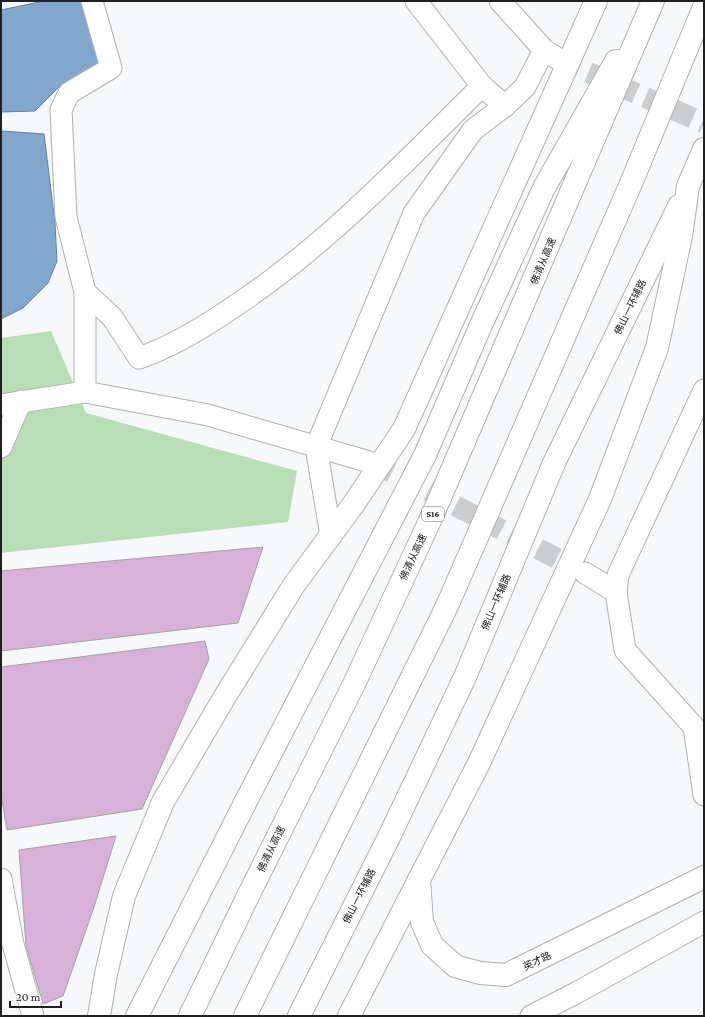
<svg xmlns="http://www.w3.org/2000/svg" width="705" height="1017" viewBox="0 0 705 1017" font-family="'Crimson Pro','Noto Sans SC',serif">
<style>
.green{fill:#b9deb7}
.water{fill:#83a6cd;stroke:#657e99}
.building{fill:#d8b1d8;stroke:#a4a2a4}
.lines{fill:none;stroke-linecap:round;stroke-linejoin:round}
.minor-tunnel{stroke:#cbcdcf;stroke-width:21;stroke-dasharray:21 10;stroke-linecap:butt}
.minor-casing{stroke:#aeb1b2;stroke-width:23}
.major-casing{stroke:#aeb1b2;stroke-width:24}
.highway-casing{stroke:#aeb1b2;stroke-width:24}
.minor{stroke:#fff;stroke-width:21}
.major{stroke:#fff;stroke-width:22}
.highway{stroke:#fff;stroke-width:22}
.labels{text-anchor:middle;dominant-baseline:central;stroke-width:4;stroke-linejoin:round;paint-order:stroke}
.shield{fill:#fff;stroke:#636364;stroke-width:1}
.shield-label{font-size:9px;font-weight:bold;fill:#202021}
.street-label{font-size:10px;fill:#202021;stroke:#fff}
</style>
<rect width="100%" height="100%" fill="#f6f8fa"/>
<polygon class="green" points="51,331 86,413 297,471 288,522 1,553 1,338"/>
<g class="water">
<polygon points="44,1 81,1 100,49 100,61 88,73 60,86 35,111 1,112 1,10"/>
<polygon points="1,131 44,134 55,223 57,261 48,283 23,308 1,319"/>
</g>
<g class="building">
<polygon points="263,547 238,623 1,651 1,571"/>
<polygon points="205,641 209,659 142,809 7,830 1,794 1,667"/>
<polygon points="116,836 94,907 63,996 43,1004 26,946 19,850"/>
</g>
<g class="lines">
<g class="minor-tunnel">
<polyline points="560,60 704,123"/>
<polyline points="373,463 585,573"/>
</g>
<g class="minor-casing">
<g id="minor">
<polyline points="416,1 482,86"/>
<polyline points="500,1 544,50 560,60"/>
<path d="M85,292L112,317L139,358C171,347 201,329 229,310C324,248 402,165 482,86L505,106"/>
<polyline points="704,390 618,575 616,592 625,650 694,727 704,795"/>
<polyline points="85,392 85,292 66,217 61,110 69,93 111,68 92,1"/>
<polyline points="1,405 85,392 208,415 373,463"/>
<polyline points="1,447 21,401"/>
<polyline points="331,536 316,447 414,213 473,130 505,106 525,87 544,50"/>
<polyline points="585,573 616,592"/>
<polyline points="1,879 13,944 33,1016"/>
<polyline points="531,1016 576,993 704,922"/>
</g>
</g>
<g class="major-casing">
<g id="major">
<polyline points="419,879 422,922 432,945 455,966 480,973 506,975 704,877"/>
<polyline points="99,1016 106,974 124,896 163,802 224,698 294,585 353,505 404,429 596,1"/>
<polyline points="137,1016 245,803"/>
<polyline points="299,1016 389,837 465,677 554,463 679,206"/>
<polyline points="349,1016 479,763 600,499 657,348 681,236 688,186 704,149"/>
</g>
</g>
<g class="highway-casing">
<g id="highway">
<polyline points="245,803 425,455 481,325 544,188 616,61"/>
<polyline points="190,1016 249,894 354,684 433,514 653,1"/>
<polyline points="245,1016 447,606 632,181 704,7"/>
</g>
</g>
<use href="#minor" class="minor"/>
<use href="#major" class="major"/>
<use href="#highway" class="highway"/>
</g>
<g class="labels">
<rect class="shield" x="422" y="507" width="22" height="14" rx="3"/>
<g class="shield-label">
<text x="433" y="514">S16</text>
</g>
<g class="street-label">
<text transform="translate(543 261) rotate(-67)">佛清从高速</text>
<text transform="translate(630 307) rotate(-64)">佛山一环辅路</text>
<text transform="translate(413 557) rotate(-65)">佛清从高速</text>
<text transform="translate(496 602) rotate(-67)">佛山一环辅路</text>
<text transform="translate(271 849) rotate(-64)">佛清从高速</text>
<text transform="translate(359 896) rotate(-63)">佛山一环辅路</text>
<text transform="translate(537 961) rotate(-25)">英才路</text>
</g>
</g>
<rect width="705" height="1017" fill="none" stroke="#202021" stroke-width="4"/>
<path d="M10 1001v6h51v-6" fill="none" stroke="#202021" stroke-width="2"/>
<text x="16" y="1001" font-size="12" fill="#202021" stroke="#ffffff" stroke-width="3" paint-order="stroke">20 m</text>
</svg>
